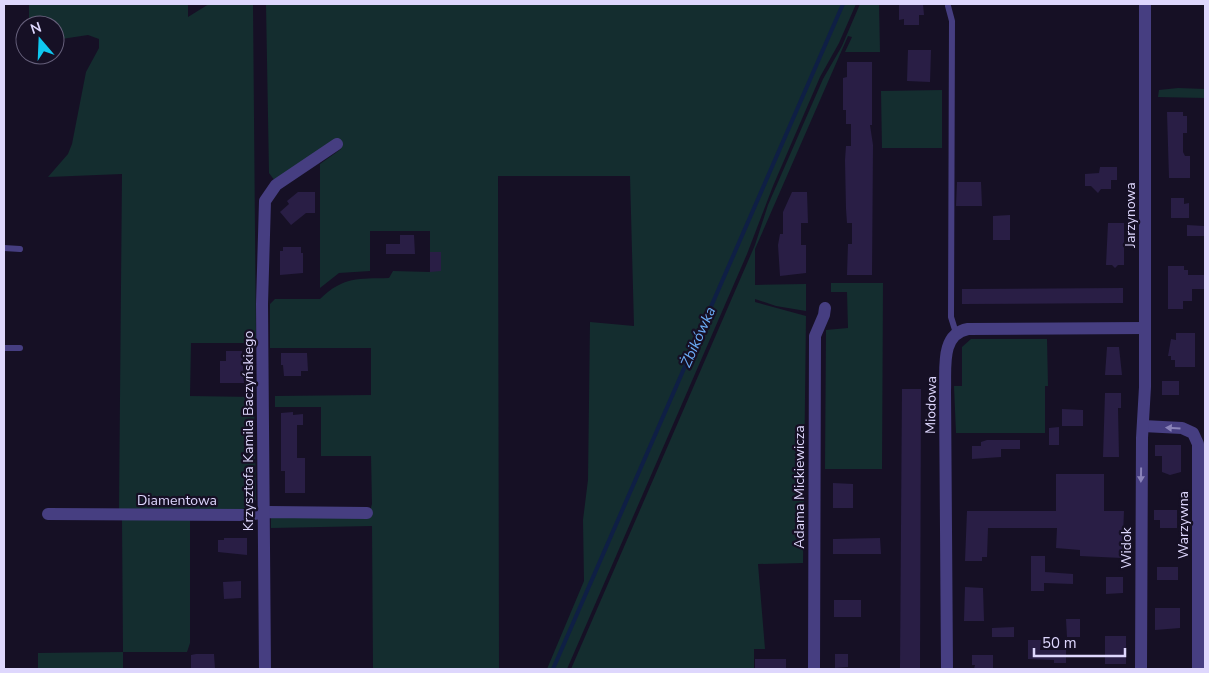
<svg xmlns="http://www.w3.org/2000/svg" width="1209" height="673" viewBox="0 0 1209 673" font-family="'Nunito Sans',sans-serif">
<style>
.green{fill:#142d2f}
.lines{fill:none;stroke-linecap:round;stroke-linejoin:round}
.stream{stroke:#0f1f45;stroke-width:4}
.building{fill:#291e45}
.lane{stroke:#463e81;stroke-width:6}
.street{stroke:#463e81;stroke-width:12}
.oneway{fill:#8a83b9}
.labels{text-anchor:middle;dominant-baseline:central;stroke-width:4.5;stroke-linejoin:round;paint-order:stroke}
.street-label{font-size:14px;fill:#ded7fd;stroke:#161025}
.water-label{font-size:15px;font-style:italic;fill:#6babf6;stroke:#161025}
</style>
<rect width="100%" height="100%" fill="#161025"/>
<g class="green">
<polygon points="29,4 188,4 188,17 209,4 253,4 256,343 191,343 190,396 254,397 256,500 243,509 119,509 122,174 48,177 68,154 72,144 86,72 99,48 99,39 88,35 55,40 55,25 35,25 29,19"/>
<path d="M266,4H856L839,43L820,77L773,186L747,254L567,669H547L584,581L583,520L588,480L590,322L634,326L630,176H498L499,669H373L372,526L271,528V518L349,517L359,519L368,518L372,504L371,456H321V407H275V396L371,395V348H270V304L275,299H320C344,276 358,279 389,278L393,271L430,272V231H370V271L339,273L320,288V164L341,149L336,141L275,181L269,173Z"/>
<polygon points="860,4 879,4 880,52 845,52 852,37 848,36 755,249 755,285 806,284 806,311 776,306 755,299 755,302 806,316 803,563 758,564 765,649 754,649 754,669 571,669 755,245 768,205 823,79 842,46"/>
<polygon points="1178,88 1205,89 1205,98 1158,97 1159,90"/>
<polygon points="942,90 942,148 882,148 881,91"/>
<polygon points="831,283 883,283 882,469 825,469 826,330 848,328 847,292 831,292"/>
<polygon points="971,339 1047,339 1048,386 1045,386 1045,433 956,433 954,386 962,386 962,347"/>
<polygon points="122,520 190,520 190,643 187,652 123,652 123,669 38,669 38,653 123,652"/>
</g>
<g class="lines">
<polyline class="stream" points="553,669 843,4"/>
</g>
<g class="building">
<polygon points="899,4 923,4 924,15 919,15 919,25 904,25 904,19 899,20"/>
<polygon points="908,50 931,50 930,82 907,81"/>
<polygon points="847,62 872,62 872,125 870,125 873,145 872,275 847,275 848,244 852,244 852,223 847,223 846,209 845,160 846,146 851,146 851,124 846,124 846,110 843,110 843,78 847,77"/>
<polygon points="1167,112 1183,112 1183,116 1187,116 1187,133 1183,133 1183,152 1185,156 1190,156 1190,178 1169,178"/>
<polygon points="1100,167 1117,167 1117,180 1111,180 1111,189 1101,189 1098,193 1091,186 1085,186 1085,174 1099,173"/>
<polygon points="957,182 981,182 982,206 956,206"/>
<polygon points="298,192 315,192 315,213 306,213 291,225 280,212 289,204 287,201"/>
<polygon points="792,192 807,192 808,223 801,223 801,245 806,245 806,273 780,276 778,245 780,234 783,234 783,212"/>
<polygon points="1171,198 1184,198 1184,204 1189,203 1189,218 1171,218"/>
<polygon points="1010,215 1010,240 993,240 993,216"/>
<polygon points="1108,223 1124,223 1124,265 1118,265 1115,268 1112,265 1106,265"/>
<polygon points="1187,225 1204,226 1204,236 1187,236"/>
<polygon points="400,235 414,235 415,254 386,254 386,244 400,244"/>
<polygon points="283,247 301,247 301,253 303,253 303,273 280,275 280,251 283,251"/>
<polygon points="430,252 441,252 441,271 430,272"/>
<polygon points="1168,266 1184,266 1184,270 1188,270 1188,275 1205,275 1205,289 1192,289 1192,301 1183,301 1183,309 1168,309"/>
<polygon points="1123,288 1123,303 962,304 962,289"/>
<polygon points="1176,333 1195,333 1195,367 1175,367 1175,360 1171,360 1171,356 1168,356 1171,339 1176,340"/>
<polygon points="1107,347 1119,347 1122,375 1105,375"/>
<polygon points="226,351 242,351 244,383 220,383 220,361 226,361"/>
<polygon points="281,353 307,353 308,371 301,371 301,376 284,376 283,365 281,365"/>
<rect x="1162" y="381" width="17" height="14"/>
<polygon points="902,389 921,389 920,669 900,669"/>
<polygon points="1105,393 1121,393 1121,408 1118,408 1119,457 1103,457"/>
<polygon points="1062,409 1083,410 1083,426 1062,426"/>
<polygon points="293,412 293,415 303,414 303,425 297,425 297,458 305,458 305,493 285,493 285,471 281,471 281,413"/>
<polygon points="1059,427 1059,445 1049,445 1049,428"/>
<polygon points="987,440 1020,440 1020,449 1001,449 1001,457 972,459 972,446 981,446 981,442"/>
<polygon points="1155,445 1181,445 1181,472 1170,475 1162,472 1162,456 1155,456"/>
<polygon points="1056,474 1104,474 1104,511 1124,511 1122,558 1080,556 1080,550 1056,548 1057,528 988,528 987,557 982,557 982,561 965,561 967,511 1056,511"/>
<polygon points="833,483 853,484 853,508 833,508"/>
<polygon points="1154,510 1177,510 1177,528 1160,528 1160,520 1154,520"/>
<polygon points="224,538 247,538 247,555 218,552 218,540 224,540"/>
<polygon points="880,538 881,554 833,554 833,539"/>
<polygon points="1031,556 1045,556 1045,572 1073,574 1073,584 1044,583 1044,591 1031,591"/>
<rect x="1157" y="567" width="21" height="13"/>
<polygon points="1106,577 1123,577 1123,593 1106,594"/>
<polygon points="241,581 241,598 224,599 223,582"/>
<polygon points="965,587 983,588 984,621 964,621"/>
<rect x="834" y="600" width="27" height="17"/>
<polygon points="1155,608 1180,608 1180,628 1155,630"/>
<polygon points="1066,619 1080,619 1080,637 1067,637"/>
<polygon points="1014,627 1014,637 992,637 992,628"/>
<rect x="1105" y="636" width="21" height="28"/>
<polygon points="1028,640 1041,640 1040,650 1066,650 1066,663 1054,663 1054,660 1028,659"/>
<polygon points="196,654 214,654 215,669 191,669 191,655"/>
<polygon points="835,654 848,654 848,667 835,668"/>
<polygon points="972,655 993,655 993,669 974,669 975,665 972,665"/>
<rect x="755" y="659" width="31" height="10"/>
</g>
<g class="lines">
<g class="lane">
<polyline points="948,6 952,21 951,317 956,333"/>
<polyline points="4,248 20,249"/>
<polyline points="4,348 20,348"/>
</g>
<g class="street">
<polyline points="1143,426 1182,428 1193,433 1198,444 1198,669"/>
<polyline points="48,514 245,515 270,512 367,513"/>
<polyline points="265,669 262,304 265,201 276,185 337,144"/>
<polyline points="814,669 815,336 824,315 825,308"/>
<path d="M947,669L945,391C946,369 940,334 968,329L1145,328"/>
<polyline points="1141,669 1142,438 1145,387 1145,4"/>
</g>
</g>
<defs><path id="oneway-solid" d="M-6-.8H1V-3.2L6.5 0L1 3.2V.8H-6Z" transform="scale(1.25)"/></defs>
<g class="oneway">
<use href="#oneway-solid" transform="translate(1173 428) rotate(-176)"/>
<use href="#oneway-solid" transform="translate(1141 475) rotate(91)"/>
</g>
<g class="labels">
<g class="street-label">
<text transform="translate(1130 215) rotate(-90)">Jarzynowa</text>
<text transform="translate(931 405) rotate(-89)">Miodowa</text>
<text transform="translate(248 431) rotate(-90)">Krzysztofa Kamila Baczyńskiego</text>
<text transform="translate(799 487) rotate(-90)">Adama Mickiewicza</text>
<text x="177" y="500">Diamentowa</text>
<text transform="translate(1183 525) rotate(-90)">Warzywna</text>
<text transform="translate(1126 548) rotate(-90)">Widok</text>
</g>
<g class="water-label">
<text transform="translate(698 337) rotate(-66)">Żbikówka</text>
</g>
</g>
<rect width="1209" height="673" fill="none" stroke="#ded7fd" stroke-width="10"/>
<g transform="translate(40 40) rotate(341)"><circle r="24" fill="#161025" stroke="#66607b"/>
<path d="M0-4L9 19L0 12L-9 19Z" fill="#0fc8f0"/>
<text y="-8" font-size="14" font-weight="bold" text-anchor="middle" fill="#ded7fd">N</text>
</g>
<path d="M1034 648v8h91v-8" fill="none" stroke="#ded7fd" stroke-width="2.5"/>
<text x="1042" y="648" font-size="15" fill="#ded7fd" stroke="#161025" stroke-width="4" paint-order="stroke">50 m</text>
</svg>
